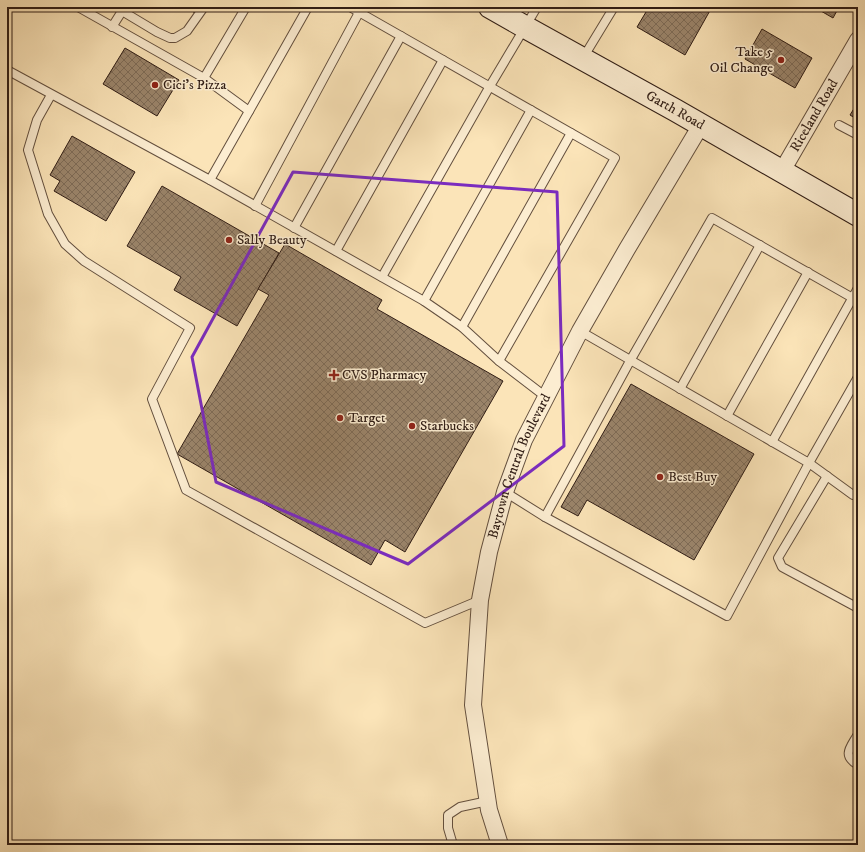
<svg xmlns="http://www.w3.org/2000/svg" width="865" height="852" viewBox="0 0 865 852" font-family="'IM FELL DW Pica',serif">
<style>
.building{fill:url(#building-cross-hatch);stroke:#301d15}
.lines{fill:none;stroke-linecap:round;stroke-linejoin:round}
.service-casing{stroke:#634f3e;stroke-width:10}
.minor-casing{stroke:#634f3e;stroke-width:18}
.secondary-casing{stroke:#301d15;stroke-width:24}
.service{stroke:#fcedd1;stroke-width:8}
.minor{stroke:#fcedd1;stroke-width:16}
.secondary{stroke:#fcedd1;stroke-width:22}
.marked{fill:none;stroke:#7b2cbf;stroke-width:3;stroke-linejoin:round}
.poi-dot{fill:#8f2418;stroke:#fcedd1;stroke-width:1.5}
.labels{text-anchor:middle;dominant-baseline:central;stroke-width:3;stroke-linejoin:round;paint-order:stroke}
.poi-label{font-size:14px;fill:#301d15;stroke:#fcedd1;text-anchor:start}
.street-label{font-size:14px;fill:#301d15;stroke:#fcedd1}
</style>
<defs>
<pattern id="building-cross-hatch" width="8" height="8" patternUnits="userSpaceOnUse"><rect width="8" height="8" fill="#9a846a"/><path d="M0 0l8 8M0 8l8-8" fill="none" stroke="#7e6b56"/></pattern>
</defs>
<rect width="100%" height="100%" fill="#fbe4b8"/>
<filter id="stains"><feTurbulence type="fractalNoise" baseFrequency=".005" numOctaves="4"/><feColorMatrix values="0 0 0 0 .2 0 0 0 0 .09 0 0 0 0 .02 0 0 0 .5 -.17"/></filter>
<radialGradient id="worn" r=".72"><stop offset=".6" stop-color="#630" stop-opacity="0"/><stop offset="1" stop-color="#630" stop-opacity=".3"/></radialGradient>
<g class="building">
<polygon points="186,7 199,7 195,13"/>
<polygon points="649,7 712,7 685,55 637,27"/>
<polygon points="814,7 839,7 833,18"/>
<polygon points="762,29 812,58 795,88 745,59"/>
<polygon points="125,48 179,80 157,116 103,84"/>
<polygon points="858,102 858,120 850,115"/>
<polygon points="72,136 135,172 106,221 54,191 60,181 50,175"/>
<polygon points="162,186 279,253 237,326 174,290 181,277 127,246"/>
<polygon points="285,244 382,300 377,309 503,381 405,552 385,540 371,565 177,454 269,295 258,289"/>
<polygon points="631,384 754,454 694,560 587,500 578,516 561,507"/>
</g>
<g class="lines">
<g class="service-casing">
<g id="service">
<polyline points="78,7 204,78 246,7"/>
<polyline points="350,7 615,158 499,361"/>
<polyline points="122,11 157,32 170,38 175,38 187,31 204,7"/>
<polyline points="112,27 124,8"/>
<polyline points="583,58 614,7"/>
<polyline points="7,70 210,180 424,301 462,327 499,361 546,397"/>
<polyline points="204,78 249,111"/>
<polyline points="51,95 37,120 28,150 48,214 65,244 84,261 190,328 152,399 186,490 425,623 480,600"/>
<polyline points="839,125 858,135"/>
<polyline points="210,180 308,7"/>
<polyline points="255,206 362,7"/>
<polyline points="294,228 401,36"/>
<polyline points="336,251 443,60"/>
<polyline points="382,277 490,86 537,7"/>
<polyline points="424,301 531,110"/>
<polyline points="462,327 571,133"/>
<polyline points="580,331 809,463 858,377"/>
<polyline points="680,389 760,245"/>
<polyline points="727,416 808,272"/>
<polyline points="772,442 858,288"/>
<polyline points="827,476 778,558 782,567 858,608"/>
<polyline points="505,492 545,517 727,616 809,463 853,495 858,493"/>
<polyline points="545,517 630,361 712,218 858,301"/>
<path d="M858,734C851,747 841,755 858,765"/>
<polyline points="453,845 448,828 448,815 460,807 488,801"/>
</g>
</g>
<g class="minor-casing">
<g id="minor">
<path id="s1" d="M782,171L858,40"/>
<path id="s2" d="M500,845L489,810L473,705L480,600L489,552L505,492L524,440L580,331L627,249L701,125"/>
</g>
</g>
<g class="secondary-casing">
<g id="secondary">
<path id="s3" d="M490,7L525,27L675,110L858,215"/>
</g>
</g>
<use href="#service" class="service"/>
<use href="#minor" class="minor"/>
<use href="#secondary" class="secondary"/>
</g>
<path class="marked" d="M293,172L557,192L564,446L408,564L216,482L192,357Z"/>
<g class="poi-dot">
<circle cx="781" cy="60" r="4"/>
<circle cx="155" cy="85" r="4"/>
<circle cx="229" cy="240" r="4"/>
<path d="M332 369h4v4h4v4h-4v4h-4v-4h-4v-4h4z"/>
<circle cx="340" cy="418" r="4"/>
<circle cx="412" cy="426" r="4"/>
<circle cx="660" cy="477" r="4"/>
</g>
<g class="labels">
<g class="poi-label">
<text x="773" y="52" text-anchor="end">Take 5<tspan x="773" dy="16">Oil Change</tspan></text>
<text x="163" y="85">Cici's Pizza</text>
<text x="237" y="240">Sally Beauty</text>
<text x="342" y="375">CVS Pharmacy</text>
<text x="348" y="418">Target</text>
<text x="420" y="426">Starbucks</text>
<text x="668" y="477">Best Buy</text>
</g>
<g class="street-label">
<text stroke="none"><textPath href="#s3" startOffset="212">Garth Road</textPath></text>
<text stroke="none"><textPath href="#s1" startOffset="64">Riceland Road</textPath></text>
<text stroke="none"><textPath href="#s2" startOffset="388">Baytown Central Boulevard</textPath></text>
</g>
</g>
<rect width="865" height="852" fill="none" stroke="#fbe4b8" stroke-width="24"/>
<rect x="8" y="8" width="849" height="836" fill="none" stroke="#301d15" stroke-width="2"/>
<rect x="12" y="12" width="841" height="828" fill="none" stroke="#301d15"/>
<rect width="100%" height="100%" filter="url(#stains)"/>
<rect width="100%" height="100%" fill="url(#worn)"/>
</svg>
